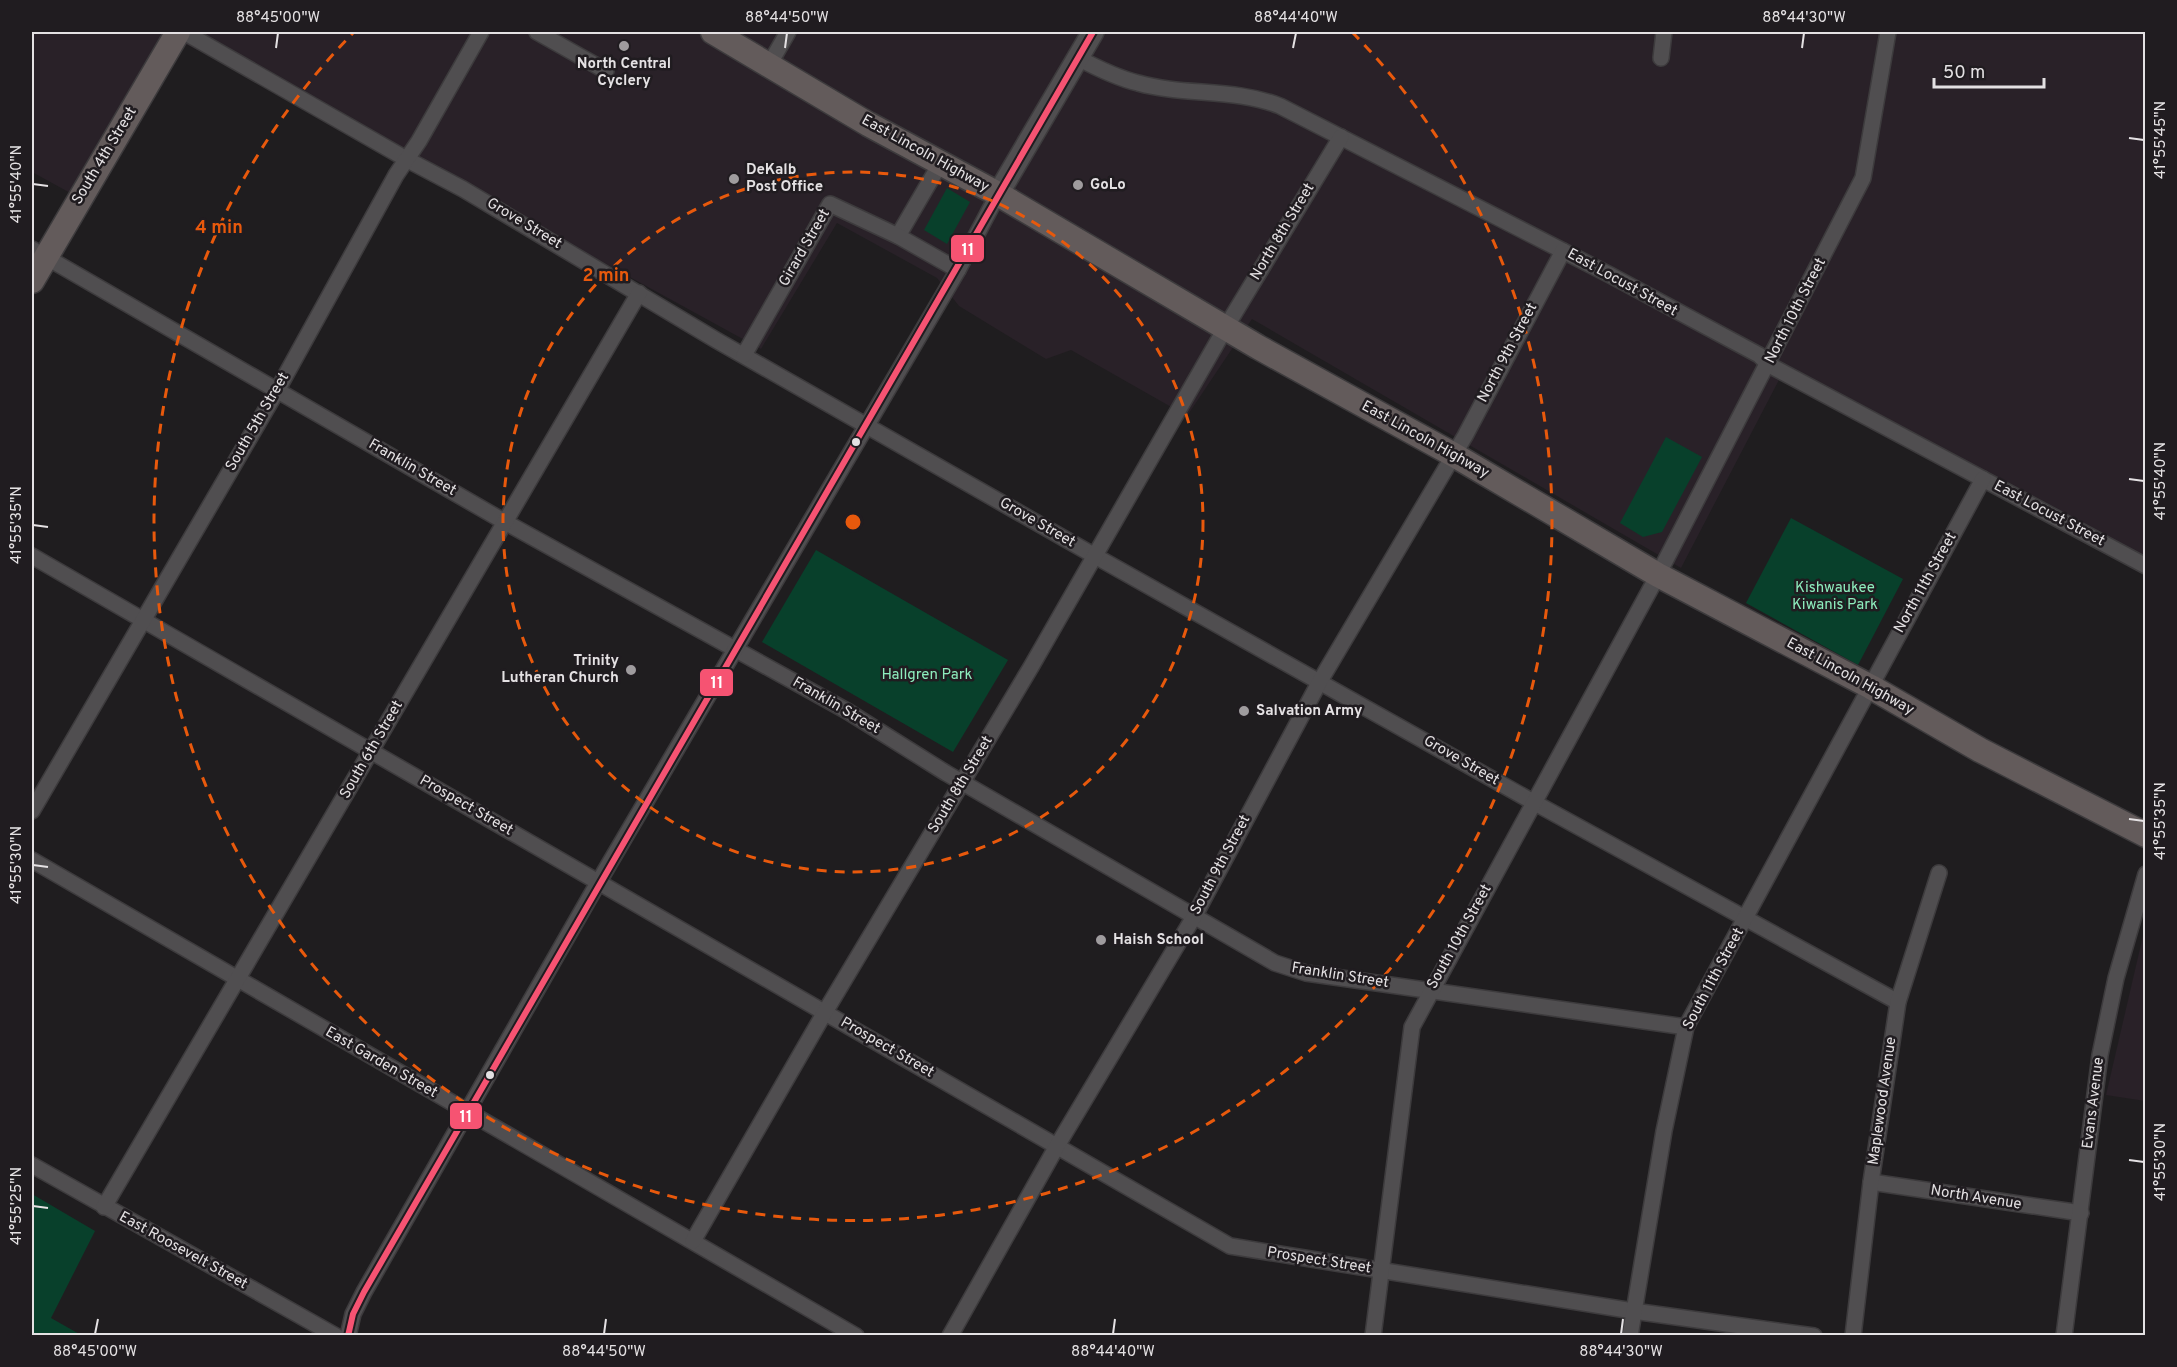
<svg xmlns="http://www.w3.org/2000/svg" width="2177" height="1367" viewBox="0 0 2177 1367" font-family="Overpass,sans-serif">
<style>
.built{fill:#292128}
.green{fill:#08402b}
.lines{fill:none;stroke-linecap:round;stroke-linejoin:round}
.street-casing{stroke:#3d3b3d;stroke-width:18}
.secondary-casing{stroke:#3d3b3d;stroke-width:24}
.primary-casing{stroke:#3d3b3d;stroke-width:27}
.street{stroke:#504e50;stroke-width:15}
.secondary{stroke:#504e50;stroke-width:21}
.primary{stroke:#635b5b;stroke-width:24}
.bus-1-casing{stroke:#201c20;stroke-width:10}
.bus-1{stroke:#f65372;stroke-width:6}
.ticks{fill:none;stroke:#e4e1e3;stroke-width:2}
.ring{fill:none;stroke:#e8590c;stroke-width:3;stroke-dasharray:10 8}
.poi-dot{fill:#9f9c9e;stroke:#201c20;stroke-width:2}
.bus-dot{fill:#e4e1e3;stroke:#201c20;stroke-width:2}
.labels{text-anchor:middle;dominant-baseline:central;stroke-width:5;stroke-linejoin:round;paint-order:stroke}
.poi-label{font-size:15px;font-weight:bold;fill:#e4e1e3;stroke:#201c20;text-anchor:start}
.street-label{font-size:15px;fill:#e4e1e3;stroke:#201c20}
.park-label{font-size:15px;fill:#8dedbd;stroke:#201c20}
.centre{fill:#e8590c;stroke:#201c20;stroke-width:3}
.ring-label{font-size:18px;text-anchor:middle;font-weight:bold;fill:#e8590c;stroke:#201c20;stroke-width:5;stroke-linejoin:round;paint-order:stroke}
.line-badge{stroke:#201c20;stroke-width:2}
.badge-label{font-size:16px;text-anchor:middle;font-weight:bold;fill:#fff}
.neatline{fill:none;stroke:#e4e1e3;stroke-width:2}
.ticks-label{font-size:15px;text-anchor:middle;fill:#e4e1e3}
</style>
<rect width="100%" height="100%" fill="#1f1d1f"/>
<g class="built">
<polygon points="32,32 2145,32 2145,571 1780,378 1681,568 1252,319 1187,416 1071,350 1046,359 959,306 937,278 837,223 761,349 442,174 166,34 74,195 32,172"/>
<polygon points="2145,927 2146,1101 2145,1101 2106,1095"/>
</g>
<g class="green">
<polygon points="947,188 970,202 947,244 924,230"/>
<polygon points="1666,437 1702,457 1662,532 1643,537 1620,523"/>
<polygon points="1791,518 1903,579 1858,665 1746,603"/>
<polygon points="816,550 1008,660 953,752 762,642"/>
<polygon points="32,1194 95,1231 51,1318 81,1335 32,1335"/>
</g>
<g class="lines">
<g class="street-casing">
<g id="street">
<polyline points="184,32 408,160 463,189 716,340 1095,556 1535,803 1898,1002"/>
<polyline points="537,32 606,71"/>
<path d="M1078,58C1097,68 1117,78 1138,83C1184,96 1235,88 1280,106L1610,275L1759,355L1769,365L2146,566"/>
<polyline points="1661,58 1664,32"/>
<polyline points="769,65 788,32"/>
<polyline points="898,236 940,164"/>
<polyline points="32,249 505,522 847,711 946,773 1275,963 1306,973 1686,1027"/>
<polyline points="744,355 830,204 898,236 958,270"/>
<polyline points="32,556 1230,1246 1633,1311 1814,1336"/>
<polyline points="32,811 278,389 396,175 419,141 481,32"/>
<polyline points="32,860 856,1336"/>
<polyline points="32,1165 336,1336"/>
<polyline points="1871,1182 2081,1213"/>
<polyline points="104,1207 639,293"/>
<polyline points="693,1241 825,1012 1031,667 1226,327 1341,137"/>
<polyline points="348,1336 353,1314 364,1292 598,883 958,270 998,194"/>
<polyline points="950,1336 1057,1146 1195,915 1320,681 1465,436 1563,251"/>
<polyline points="1373,1336 1412,1027 1658,575 1863,178 1888,32"/>
<polyline points="1630,1336 1664,1131 1686,1027 1983,479"/>
<polyline points="1853,1336 1871,1182 1898,1002 1939,873"/>
<polyline points="2064,1336 2100,1055 2116,978 2146,874"/>
</g>
</g>
<g class="secondary-casing">
<polyline id="secondary" points="998,194 1093,32"/>
</g>
<g class="primary-casing">
<g id="primary">
<polyline points="713,32 868,124 998,194 1258,347 1454,455 1658,575 1871,687 1980,750 2146,835"/>
<polyline points="32,281 178,32"/>
</g>
</g>
<use href="#street" class="street"/>
<use href="#secondary" class="secondary"/>
<use href="#primary" class="primary"/>
<g class="bus-1-casing">
<polyline id="bus-1" points="348,1336 353,1314 364,1292 1093,32"/>
</g>
<use href="#bus-1" class="bus-1"/>
</g>
<path class="ticks" d="M276,48L278,33M785,48L787,33M1293,48L1296,33M1802,48L1804,33M2129,138L2144,140M33,184L48,186M2129,479L2144,481M33,525L48,527M2129,819L2144,821M33,865L48,867M2129,1160L2144,1162M33,1206L48,1208M95,1334L98,1319M604,1334L606,1319M1113,1334L1115,1319M1621,1334L1623,1319"/>
<g class="ring">
<circle cx="853" cy="522" r="350"/>
<path d="M1352 32A699 699 0 1 1 354 32"/>
</g>
<g class="poi-dot">
<circle cx="624" cy="46" r="6"/>
<circle cx="734" cy="179" r="6"/>
<circle cx="1078" cy="185" r="6"/>
<circle cx="631" cy="670" r="6"/>
<circle cx="1244" cy="711" r="6"/>
<circle cx="1101" cy="940" r="6"/>
</g>
<g class="bus-dot">
<circle cx="856" cy="442" r="5"/>
<circle cx="490" cy="1075" r="5"/>
</g>
<g class="labels">
<g class="poi-label">
<text x="624" y="64" text-anchor="middle">North Central<tspan x="624" dy="17">Cyclery</tspan></text>
<text x="746" y="170">DeKalb<tspan x="746" dy="17">Post Office</tspan></text>
<text x="1090" y="185">GoLo</text>
<text x="619" y="661" text-anchor="end">Trinity<tspan x="619" dy="17">Lutheran Church</tspan></text>
<text x="1256" y="711">Salvation Army</text>
<text x="1113" y="940">Haish School</text>
</g>
<g class="street-label">
<text transform="translate(925 154) rotate(29)">East Lincoln Highway</text>
<text transform="translate(105 156) rotate(-59)">South 4th Street</text>
<text transform="translate(524 224) rotate(31)">Grove Street</text>
<text transform="translate(1283 232) rotate(-59)">North 8th Street</text>
<text transform="translate(805 248) rotate(-60)">Girard Street</text>
<text transform="translate(1622 283) rotate(29)">East Locust Street</text>
<text transform="translate(1796 311) rotate(-63)">North 10th Street</text>
<text transform="translate(1508 353) rotate(-62)">North 9th Street</text>
<text transform="translate(258 422) rotate(-60)">South 5th Street</text>
<text transform="translate(1425 440) rotate(29)">East Lincoln Highway</text>
<text transform="translate(412 468) rotate(30)">Franklin Street</text>
<text transform="translate(2049 514) rotate(28)">East Locust Street</text>
<text transform="translate(1037 523) rotate(30)">Grove Street</text>
<text transform="translate(1926 583) rotate(-61)">North 11th Street</text>
<text transform="translate(1850 677) rotate(29)">East Lincoln Highway</text>
<text transform="translate(836 706) rotate(30)">Franklin Street</text>
<text transform="translate(372 750) rotate(-60)">South 6th Street</text>
<text transform="translate(1461 761) rotate(30)">Grove Street</text>
<text transform="translate(961 785) rotate(-59)">South 8th Street</text>
<text transform="translate(466 806) rotate(30)">Prospect Street</text>
<text transform="translate(1221 865) rotate(-62)">South 9th Street</text>
<text transform="translate(1460 937) rotate(-61)">South 10th Street</text>
<text transform="translate(1340 976) rotate(9)">Franklin Street</text>
<text transform="translate(1714 979) rotate(-62)">South 11th Street</text>
<text transform="translate(887 1048) rotate(30)">Prospect Street</text>
<text transform="translate(381 1063) rotate(30)">East Garden Street</text>
<text transform="translate(1883 1101) rotate(-82)">Maplewood Avenue</text>
<text transform="translate(2094 1103) rotate(-83)">Evans Avenue</text>
<text transform="translate(1976 1198) rotate(9)">North Avenue</text>
<text transform="translate(183 1251) rotate(29)">East Roosevelt Street</text>
<text transform="translate(1319 1261) rotate(9)">Prospect Street</text>
</g>
<g class="park-label">
<text x="1835" y="588">Kishwaukee<tspan x="1835" dy="17">Kiwanis Park</tspan></text>
<text x="927" y="675">Hallgren Park</text>
</g>
</g>
<circle cx="853" cy="522" r="9" class="centre"/>
<g class="ring-label">
<text x="219" y="233">4 min</text>
<text x="606" y="281">2 min</text>
</g>
<g class="line-badge">
<rect x="950" y="234" width="35" height="29" rx="6" fill="#f65372"/>
<rect x="699" y="668" width="35" height="29" rx="6" fill="#f65372"/>
<rect x="449" y="1102" width="34" height="28" rx="6" fill="#f65372"/>
</g>
<g class="badge-label">
<text x="968" y="255">11</text>
<text x="717" y="688">11</text>
<text x="466" y="1122">11</text>
</g>
<rect width="2177" height="1367" fill="none" stroke="#201c20" stroke-width="66"/>
<path d="M1934 78v9h110v-9" fill="none" stroke="#e4e1e3" stroke-width="3"/>
<text x="1943" y="78" font-size="18" fill="#e4e1e3" stroke="#201c20" stroke-width="4.5" paint-order="stroke">50 m</text>
<rect x="33" y="33" width="2111" height="1301" class="neatline"/>
<g class="ticks-label">
<text x="278" y="22">88°45'00"W</text>
<text x="787" y="22">88°44'50"W</text>
<text x="1296" y="22">88°44'40"W</text>
<text x="1804" y="22">88°44'30"W</text>
<text transform="translate(2160 140) rotate(-90)" y="5">41°55'45"N</text>
<text transform="translate(16 184) rotate(-90)" y="5">41°55'40"N</text>
<text transform="translate(2160 481) rotate(-90)" y="5">41°55'40"N</text>
<text transform="translate(16 525) rotate(-90)" y="5">41°55'35"N</text>
<text transform="translate(2160 821) rotate(-90)" y="5">41°55'35"N</text>
<text transform="translate(16 865) rotate(-90)" y="5">41°55'30"N</text>
<text transform="translate(2160 1162) rotate(-90)" y="5">41°55'30"N</text>
<text transform="translate(16 1206) rotate(-90)" y="5">41°55'25"N</text>
<text x="95" y="1356">88°45'00"W</text>
<text x="604" y="1356">88°44'50"W</text>
<text x="1113" y="1356">88°44'40"W</text>
<text x="1621" y="1356">88°44'30"W</text>
</g>
</svg>
